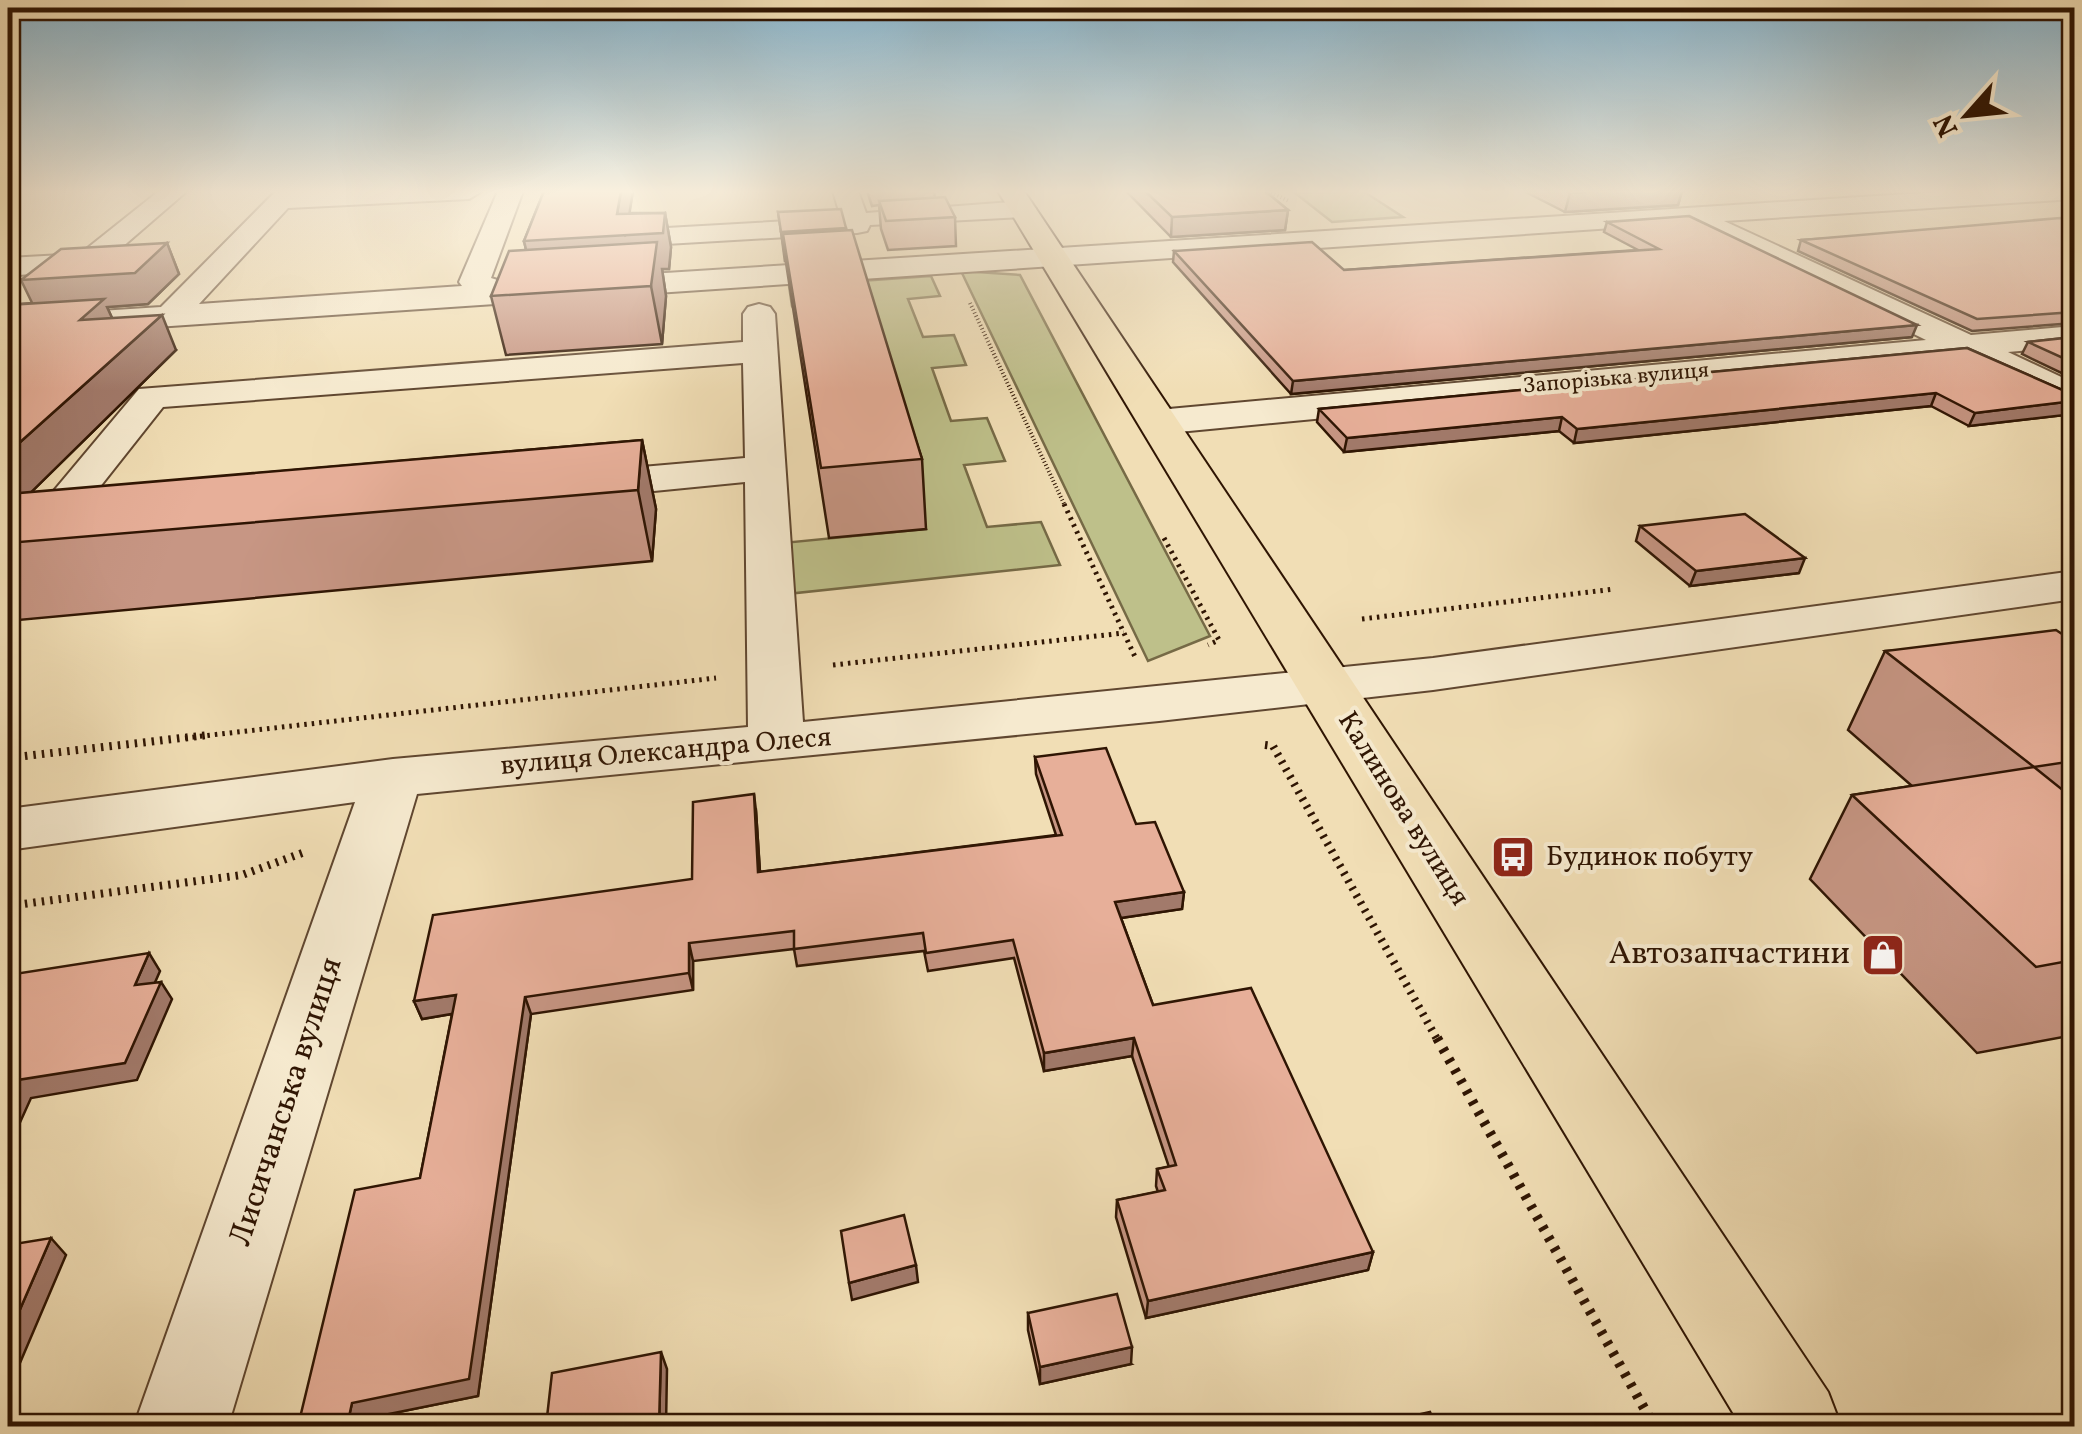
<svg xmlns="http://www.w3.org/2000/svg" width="2082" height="1434" viewBox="0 0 2082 1434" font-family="Vollkorn,serif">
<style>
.green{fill:#bec08a;stroke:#766a46;stroke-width:2.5}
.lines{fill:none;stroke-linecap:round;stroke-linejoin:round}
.minor-casing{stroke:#604730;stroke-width:4}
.major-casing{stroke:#2f1503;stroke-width:4}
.path-far3{stroke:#2f1503;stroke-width:4;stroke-dasharray:1 2.5;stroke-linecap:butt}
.path-far2{stroke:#2f1503;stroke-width:5;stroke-dasharray:2.5 5;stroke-linecap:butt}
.path-far1{stroke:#2f1503;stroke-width:8;stroke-dasharray:2.5 6;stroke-linecap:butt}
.path{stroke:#2f1503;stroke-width:10;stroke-dasharray:4 8;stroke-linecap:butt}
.minor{fill:#f6eacf;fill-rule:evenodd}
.major{fill:#f1deb5;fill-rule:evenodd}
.wall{fill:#c79684;stroke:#2f1503;stroke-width:2.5}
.shaded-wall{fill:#a27a6b;stroke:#2f1503;stroke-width:2.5}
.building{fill:#e7af99;stroke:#2f1503;stroke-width:2.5}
.labels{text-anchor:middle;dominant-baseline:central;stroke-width:8;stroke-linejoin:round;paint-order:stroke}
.far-street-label{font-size:22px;fill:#2f1503;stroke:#f6eacf}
.street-label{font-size:28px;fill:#2f1503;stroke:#f6eacf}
.poi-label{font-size:28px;fill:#2f1503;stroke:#f6eacf;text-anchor:start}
.near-poi-label{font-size:32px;fill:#2f1503;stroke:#f6eacf;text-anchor:end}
.near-street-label{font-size:32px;fill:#2f1503;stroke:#f6eacf}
</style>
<rect width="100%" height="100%" fill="#f1deb5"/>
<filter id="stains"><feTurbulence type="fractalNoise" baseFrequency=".002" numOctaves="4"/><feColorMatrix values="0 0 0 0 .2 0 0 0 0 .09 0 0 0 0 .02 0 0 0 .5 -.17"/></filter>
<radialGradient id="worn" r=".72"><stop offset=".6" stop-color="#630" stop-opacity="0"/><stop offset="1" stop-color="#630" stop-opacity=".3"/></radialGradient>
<g class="green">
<polygon points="1363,191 1403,217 1332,222 1295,193"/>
<polygon points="961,271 1020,275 1210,636 1148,661"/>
<polygon points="931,276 940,296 908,299 923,337 954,335 966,365 932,368 951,421 987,418 1005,461 964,465 987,527 1041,522 1060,565 777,595 772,544 926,529 792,306 789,286"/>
</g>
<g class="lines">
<g class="minor-casing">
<g id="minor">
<polygon points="159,191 187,191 98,268 8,276 8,258 80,254"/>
<polygon points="276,191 482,191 469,199 288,208 199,304 462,286 459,282 498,191 523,191 491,278 507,283 1955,191 2074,191 2074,199 1724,221 1971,335 2074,326 2074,346 2008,352 2074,383 2074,408 1962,357 1158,434 1144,430 1139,422 1144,414 1158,410 1926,340 1687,223 8,337 8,317 161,307"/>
<polygon points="833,191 858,191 866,213 1023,201 1036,209 1023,217 870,225 867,231 857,233 649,245 635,237 649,229 841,218"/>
<polygon points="759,304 770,307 775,314 803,722 1433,658 2074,571 2074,599 1433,690 1159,721 417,794 228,1426 134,1426 355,802 8,850 8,809 393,759 748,727 745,482 573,499 558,495 552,486 558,477 573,473 745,458 743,363 163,407 54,545 38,549 22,545 16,536 139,389 743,342 743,314 748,307"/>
</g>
</g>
<g class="major-casing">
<polygon id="major" points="998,191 1024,191 1828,1392 1841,1426 1741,1426"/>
</g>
<g class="path-far3">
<polyline points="1268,191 1289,201"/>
<polyline points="970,303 1065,506"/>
</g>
<g class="path-far2">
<polyline points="1064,504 1136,659"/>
<polyline points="1164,538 1219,640 1208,645"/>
<polyline points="1362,619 1615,589"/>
<polyline points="833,665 1124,633"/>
<polyline points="185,738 716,678"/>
</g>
<g class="path-far1">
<polyline points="1265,745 1273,746 1438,1041"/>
<polyline points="8,758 208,735"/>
<polyline points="8,906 242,875 305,852"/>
</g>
<polyline class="path" points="1437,1038 1654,1426"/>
<use href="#minor" class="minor"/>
<use href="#major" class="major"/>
</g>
<g class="wall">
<polygon points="544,191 633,191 629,213 665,213 671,247 669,269 662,269 666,296 662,344 506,355 491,296 526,250 524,241"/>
<polygon points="867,191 934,191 935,198 955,217 956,246 888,250 881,229 879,205 872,206"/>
<polygon points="1126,191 1265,191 1288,210 1285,230 1171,237"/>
<polygon points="1524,191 1682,191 1678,205 1565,212"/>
<polygon points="778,212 846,230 922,459 926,529 829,538"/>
<polygon points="1607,222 1912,337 1291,394 1173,262 1174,251 1344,270 1638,250 1604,232"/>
<polygon points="2074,223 2074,323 1972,331 1798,251 1801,240"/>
<polygon points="167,243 179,274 148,304 107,307 112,318 176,350 30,493 642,440 656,509 652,561 8,621 8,305 32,303"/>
<polygon points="2074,337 2074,379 2022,354 2028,342"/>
<polygon points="1967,348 2074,395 2074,414 1969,426 1931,406 1574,443 1559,431 1344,452 1317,422 1319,409"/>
<polygon points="1640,526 1799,573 1690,586 1636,541"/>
<polygon points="2074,642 2074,1035 1977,1053 1810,879 1852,795 1912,786 1848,730 1885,651"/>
<polygon points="1035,757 1136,824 1184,892 1182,909 1121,918 1153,1005 1373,1252 1368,1270 1146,1318 1116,1217 1117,1200 1158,1192 1156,1186 1157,1169 1169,1167 1132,1056 1044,1071 1014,958 928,971 924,951 797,966 794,949 693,961 693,990 531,1014 478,1396 364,1419 362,1426 298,1426 420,1178 452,1014 422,1019 414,1001 692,879 756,811 760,872 1056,835 1036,774"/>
<polygon points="1028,1313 1131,1364 1040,1384 1028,1330"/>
</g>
<g class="shaded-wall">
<polygon points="621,191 633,191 626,235 665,213 671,247 669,269 662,269 666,296 662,344 651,286 533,278 524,241 617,214"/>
<polygon points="1601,191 1682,191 1678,205 1565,212 1570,193"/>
<polygon points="1288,210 1285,230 1171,237 1172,217"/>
<polygon points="846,228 849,258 783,234 785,262 781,232"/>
<polygon points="167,243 179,274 148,304 107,307 119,333 36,311 21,280"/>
<polygon points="162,315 176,350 8,515 8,453"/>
<polygon points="1917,325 1912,337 1291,394 1293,381"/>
<polygon points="1936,393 1931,406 1574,443 1577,429"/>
<polygon points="2074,401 2074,414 1969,426 1975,413"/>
<polygon points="1562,417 1559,431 1344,452 1347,438"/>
<polygon points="642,440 656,509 652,561 638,490"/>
<polygon points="1805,558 1799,573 1690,586 1696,571"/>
<polygon points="754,794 756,811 761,889 758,872"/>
<polygon points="1184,892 1182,909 1114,919 1115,902"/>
<polygon points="689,943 693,961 693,990 689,973"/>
<polygon points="149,953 160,971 146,1003 135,985"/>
<polygon points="161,982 172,999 137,1080 31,1098 8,1149 8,1102 18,1080"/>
<polygon points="456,995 463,1012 422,1019 414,1001"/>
<polygon points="525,997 531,1014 478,1396 364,1419 362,1426 347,1426 352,1403"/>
<polygon points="1134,1038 1132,1056 1044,1071 1044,1053"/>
<polygon points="51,1238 66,1255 8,1391 8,1337"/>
<polygon points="1373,1252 1368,1270 1146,1318 1148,1301"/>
<polygon points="916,1265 918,1282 852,1300 849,1283"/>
<polygon points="1132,1347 1131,1364 1040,1384 1040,1367"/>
<polygon points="661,1352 667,1369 666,1426 659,1426"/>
</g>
<g class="building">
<polygon points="544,191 621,191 617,214 665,213 663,233 524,241"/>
<polygon points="1145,191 1265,191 1288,210 1172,217"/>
<polygon points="1566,191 1601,191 1570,193"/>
<polygon points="945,197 955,217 886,221 879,201"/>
<polygon points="841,209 846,228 781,232 778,212"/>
<polygon points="1689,216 1917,325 1293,381 1174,251 1312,242 1344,270 1659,249 1607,222"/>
<polygon points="2060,218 2074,223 2074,312 1977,319 1801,240"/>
<polygon points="852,230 922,459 821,468 783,234"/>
<polygon points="657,242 651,286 491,296 509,251"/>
<polygon points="167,243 135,273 21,280 61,249"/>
<polygon points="104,299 80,320 162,315 8,453 8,305"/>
<polygon points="2074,337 2074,363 2028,342"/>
<polygon points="1967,348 2074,395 2074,401 1975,413 1936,393 1577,429 1562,417 1347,438 1319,409"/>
<polygon points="642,440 638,490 8,543 8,494"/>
<polygon points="1745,514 1805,558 1696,571 1640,526"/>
<polygon points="2056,630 2074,642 2074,761 2034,767 1885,651"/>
<polygon points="1106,748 1136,824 1155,822 1184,892 1115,902 1153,1005 1251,988 1373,1252 1148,1301 1117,1200 1165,1190 1157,1169 1176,1165 1134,1038 1044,1053 1013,940 926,953 923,933 794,949 794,931 689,943 689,973 525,997 469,1379 352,1403 347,1426 298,1426 355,1190 420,1178 456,995 414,1001 433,915 692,879 693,802 754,794 758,872 1062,835 1035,757"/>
<polygon points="2034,767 2074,799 2074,960 2036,967 1852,795"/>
<polygon points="149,953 135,985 161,982 125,1063 18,1080 8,1102 8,975"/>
<polygon points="904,1215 916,1265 849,1283 841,1231"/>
<polygon points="51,1238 8,1337 8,1245"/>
<polygon points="1117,1294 1132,1347 1040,1367 1028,1313"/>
<polygon points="661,1352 659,1426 546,1426 552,1373"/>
<polygon points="1430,1412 1436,1426 1368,1426"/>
</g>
<linearGradient id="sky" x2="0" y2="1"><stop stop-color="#89b7d0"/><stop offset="0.49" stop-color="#f9f0de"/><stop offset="1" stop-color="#f9f0de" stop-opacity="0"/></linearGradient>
<rect width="2082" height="391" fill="url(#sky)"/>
<defs>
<g id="bus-square" transform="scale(2.25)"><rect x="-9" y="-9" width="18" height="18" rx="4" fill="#8f2418" stroke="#f6eacf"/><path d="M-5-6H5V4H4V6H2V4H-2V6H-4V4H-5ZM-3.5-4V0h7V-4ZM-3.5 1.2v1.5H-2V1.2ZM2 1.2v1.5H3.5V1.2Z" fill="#fff"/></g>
<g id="shop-square" transform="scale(2.25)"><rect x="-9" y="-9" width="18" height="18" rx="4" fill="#8f2418" stroke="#f6eacf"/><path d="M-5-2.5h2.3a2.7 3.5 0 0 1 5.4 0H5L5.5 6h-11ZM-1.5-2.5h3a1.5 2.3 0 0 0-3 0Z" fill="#fff"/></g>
</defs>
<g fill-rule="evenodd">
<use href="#bus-square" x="1513" y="857"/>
<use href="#shop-square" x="1883" y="955"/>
</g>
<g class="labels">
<g class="far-street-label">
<text transform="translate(1616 379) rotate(-5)">Запорізька вулиця</text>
</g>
<g class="street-label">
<text transform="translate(666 752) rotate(-5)">вулиця Олександра Олеся</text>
<text transform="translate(1403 809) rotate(58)">Калинова вулиця</text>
</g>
<g class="poi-label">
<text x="1546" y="857">Будинок побуту</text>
</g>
<g class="near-poi-label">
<text x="1850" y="955">Автозапчастини</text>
</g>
<g class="near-street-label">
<text transform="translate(287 1102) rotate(-72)">Лисичанська вулиця</text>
</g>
</g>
<rect width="2082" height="1434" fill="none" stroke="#f1deb5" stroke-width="40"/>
<rect x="10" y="10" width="2062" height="1414" fill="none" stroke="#2f1503" stroke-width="5"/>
<rect x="20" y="20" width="2042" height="1394" fill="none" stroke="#2f1503" stroke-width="2.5"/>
<g transform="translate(1967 115) rotate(243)" stroke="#f6eacf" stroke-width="8" paint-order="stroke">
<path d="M0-8L18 38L0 25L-18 38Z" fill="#2f1503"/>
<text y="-15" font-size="28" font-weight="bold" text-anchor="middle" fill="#2f1503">N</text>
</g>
<rect width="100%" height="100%" filter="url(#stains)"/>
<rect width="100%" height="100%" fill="url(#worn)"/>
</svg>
